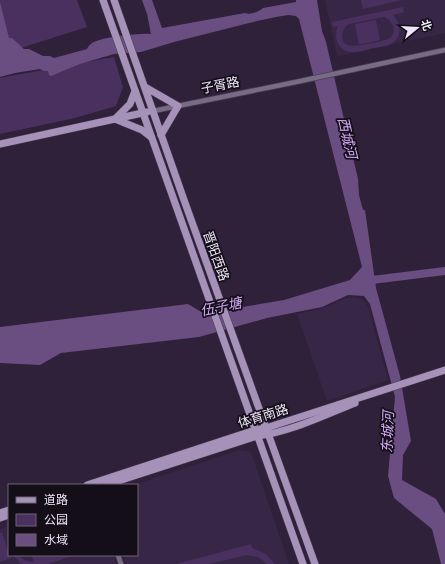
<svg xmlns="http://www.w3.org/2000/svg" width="445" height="564" viewBox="0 0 445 564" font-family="Rubik,'Noto Sans SC',sans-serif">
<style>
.built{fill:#382646}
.green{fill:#4a305e;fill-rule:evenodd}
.water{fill:#6a4d81}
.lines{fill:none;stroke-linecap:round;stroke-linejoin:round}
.river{stroke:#6a4d81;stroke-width:8}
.street-casing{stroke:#4a3d54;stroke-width:6}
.secondary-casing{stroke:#4a3d54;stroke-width:8}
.street{stroke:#786c84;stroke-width:4.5}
.secondary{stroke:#a692b8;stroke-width:7}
.labels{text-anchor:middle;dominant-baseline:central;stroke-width:3.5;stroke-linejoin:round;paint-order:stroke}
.street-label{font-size:13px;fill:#efe6f7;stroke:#140e19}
.water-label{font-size:14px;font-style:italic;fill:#d6abf9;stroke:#140e19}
</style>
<rect width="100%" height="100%" fill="#2f213a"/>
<g class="built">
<polygon points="325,0 445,0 445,33 339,56 337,55"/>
<polygon points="355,297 362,299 368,307 388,380 327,401 297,314 320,309 346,298"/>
<polygon points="239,450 251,452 289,564 126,564 123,555 137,555 137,485 134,485"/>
<polygon points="9,526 9,555 113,555 116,564 0,564 0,529"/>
</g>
<g class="green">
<polygon points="0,0 77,0 87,27 24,47 0,51"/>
<polygon points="361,0 402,0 363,9"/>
<path d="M403,7L404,12L393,15C401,23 403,37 391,44C386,47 379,47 373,48C366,50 358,53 351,52C338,51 333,37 338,26L333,27L332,22ZM384,17C394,21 398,34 388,39C383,41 377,42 372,43C361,45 338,52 343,31L345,27L349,24Z"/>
<polygon points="376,20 380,40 359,45 355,24"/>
<polygon points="114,57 123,87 116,106 75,118 0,134 0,78"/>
<polygon points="2,532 9,555 11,558 0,562 0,533"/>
<polygon points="251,544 252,548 266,554 275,564 267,564 258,557 247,555 209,564 176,564"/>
<path d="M13,555H19C23,560 28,562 34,562L31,555H75L48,564H21Z"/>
</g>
<path class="water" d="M142,0H152L162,28L245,13C250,15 259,12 263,8L296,2V0H317L322,31L326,42L358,179L359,195L363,210H365L376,288L400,376L411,441L403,455L402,480L436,499L445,514V564H441L432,529L394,498L388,476L395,397L370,304L364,296L348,295L322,307L267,318L199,337L61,353L40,365L0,363V327L188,304L208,316L231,309L284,300L350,280L362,267L299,19L296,16L288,15L276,17L257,21L174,42L141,52L114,54L80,64L51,76L49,75L48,71H44L40,69L15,73L0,77V2L9,38H12L24,49H29L43,56H50L54,58L87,49C88,47 89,45 91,44C98,37 140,33 151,34L147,14Z"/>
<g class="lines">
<polyline class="river" points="364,281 445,271"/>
<g class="street-casing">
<g id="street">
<polyline points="153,111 296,82 445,50"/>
<polyline points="118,555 121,564"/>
</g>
</g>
<g class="secondary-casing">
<g id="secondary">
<polyline points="103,0 303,564"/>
<polyline points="114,0 184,200 315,564"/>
<polyline points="145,87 178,106 161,135"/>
<polyline points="115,119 142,130 151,137"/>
<polyline points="115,119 130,104 135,91"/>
<polyline points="0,144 147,112"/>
<polyline points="87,485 255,430 266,428 445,370"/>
<path d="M106,485L257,436C290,432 325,415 355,403"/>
<polyline points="0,513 9,510"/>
<polyline points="0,518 9,515"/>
</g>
</g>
<use href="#street" class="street"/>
<use href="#secondary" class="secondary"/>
</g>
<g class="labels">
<g class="street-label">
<text transform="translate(220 85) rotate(-11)">子胥路</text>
<text transform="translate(216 256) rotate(70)">晋阳西路</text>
<text transform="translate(263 416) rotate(-17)">体育南路</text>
</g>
<g class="water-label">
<text transform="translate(347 138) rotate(77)">西城河</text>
<text transform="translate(221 307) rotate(-12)">伍子塘</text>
<text transform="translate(388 432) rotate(-88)">东城河</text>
</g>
</g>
<rect x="8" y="484" width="130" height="72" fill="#140e19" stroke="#6c6472"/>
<rect x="16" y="497" width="20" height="6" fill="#a692b8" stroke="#6c6472"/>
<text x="44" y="504" font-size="12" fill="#efe6f7">道路</text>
<rect x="16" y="514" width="20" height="12" fill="#4a305e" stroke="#6c6472"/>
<text x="44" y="524" font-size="12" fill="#efe6f7">公园</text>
<rect x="16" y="534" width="20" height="12" fill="#6a4d81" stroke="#6c6472"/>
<text x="44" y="544" font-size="12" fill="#efe6f7">水域</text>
<g transform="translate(417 28) rotate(72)" stroke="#140e19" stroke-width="3" paint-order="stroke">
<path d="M0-3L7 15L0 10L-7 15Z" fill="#efe6f7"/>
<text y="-6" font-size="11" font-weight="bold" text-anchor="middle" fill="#efe6f7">北</text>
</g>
</svg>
